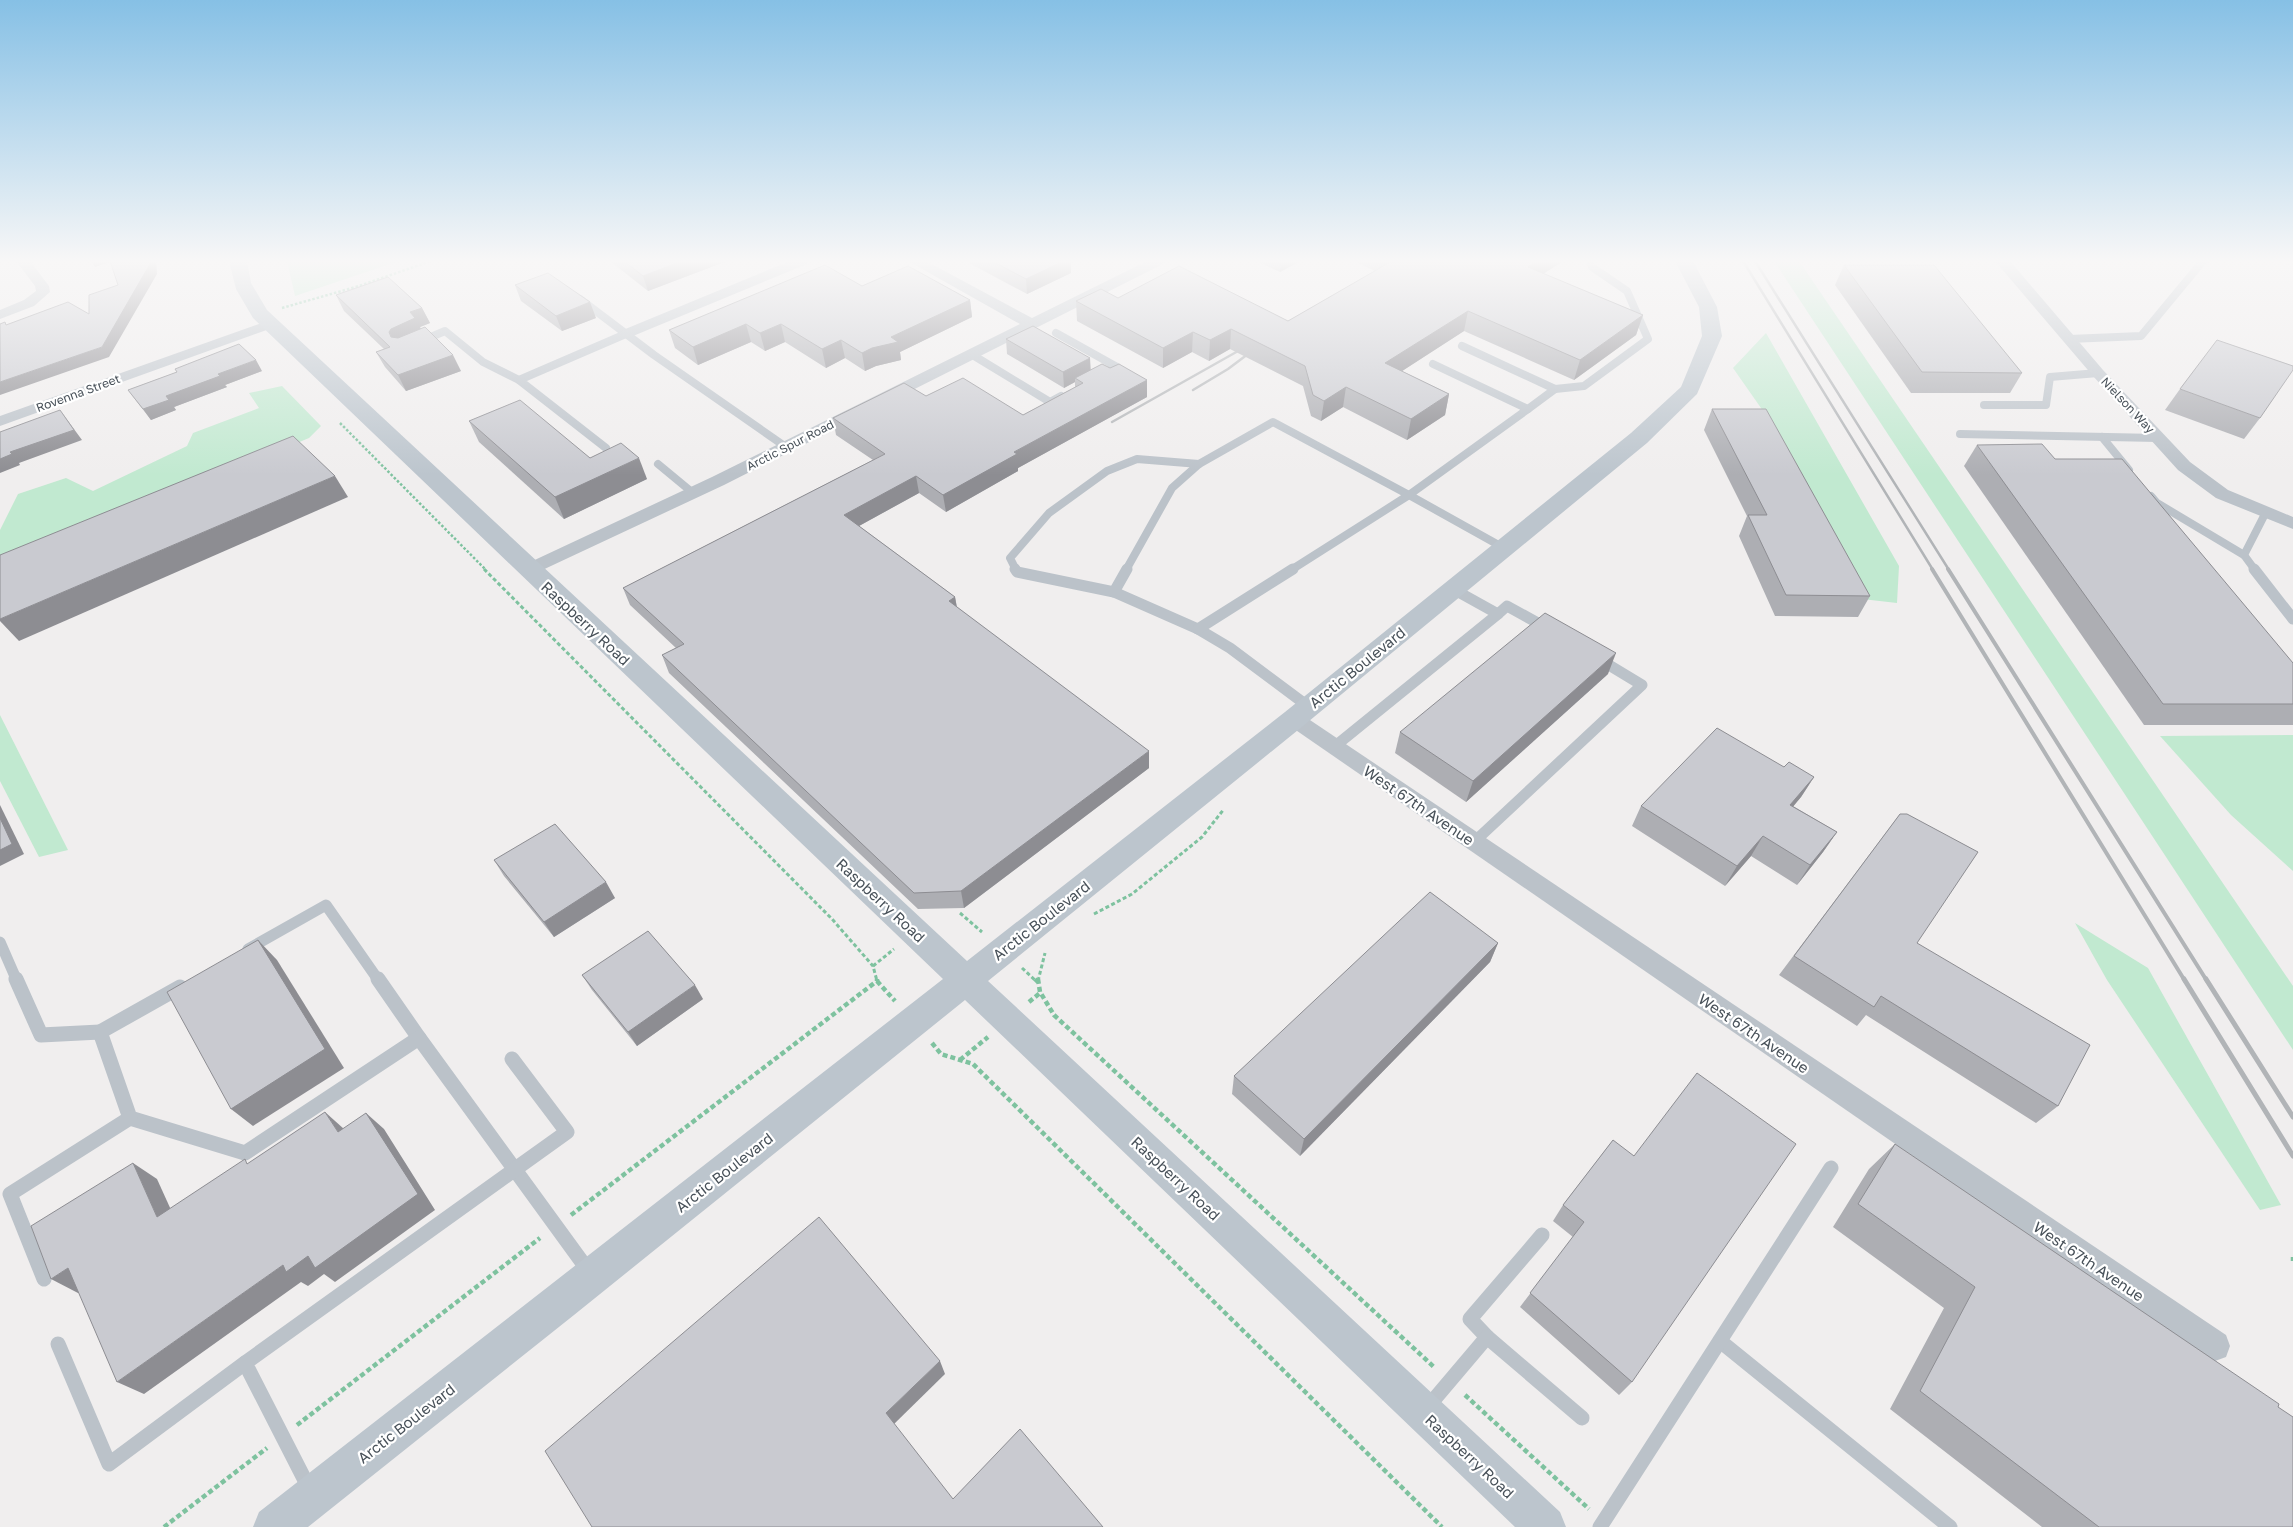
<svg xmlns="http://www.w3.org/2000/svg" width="2293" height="1527" viewBox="0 0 2293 1527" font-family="'Golos Text',sans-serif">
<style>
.green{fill:#c1e9d0}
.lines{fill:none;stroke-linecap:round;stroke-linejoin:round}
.path-far2{stroke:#7ec29f;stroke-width:2.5;stroke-dasharray:2.5 2;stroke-linecap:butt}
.path-far1{stroke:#7ec29f;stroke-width:3;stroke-dasharray:4 2.5;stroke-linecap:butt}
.path{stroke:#7ec29f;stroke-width:4.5;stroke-dasharray:5 3;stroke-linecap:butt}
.service-far2{stroke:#bbc2c9;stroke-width:8}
.service-far1{stroke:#bbc2c9;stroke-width:11}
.service{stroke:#bbc2c9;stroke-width:15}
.minor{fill:#bbc2c9;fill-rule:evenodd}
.secondary{fill:#bcc5cd;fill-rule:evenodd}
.rail-far2{stroke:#b1b4b7;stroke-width:2.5}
.rail-far1{stroke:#b1b4b7;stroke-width:4}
.rail{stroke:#b1b4b7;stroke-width:5}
.wall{fill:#adaeb3}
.shaded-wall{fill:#8d8d92}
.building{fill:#c9cad0;stroke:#8d8d92}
.labels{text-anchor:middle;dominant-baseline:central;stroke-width:4.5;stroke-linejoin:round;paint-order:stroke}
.far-street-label{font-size:12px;fill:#485159;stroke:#fff}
.street-label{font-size:15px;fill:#485159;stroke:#fff}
</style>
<rect width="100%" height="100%" fill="#f0eeee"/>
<g class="green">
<polygon points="287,261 399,261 295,296"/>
<polygon points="1774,261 1799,261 2293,986 2293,1050"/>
<polygon points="1766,333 1899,566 1897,603 1862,599 1775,428 1733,368"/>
<polygon points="282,386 321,426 309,438 0,567 0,530 18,494 66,478 93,491 187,446 193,433 259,408 249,393"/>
<polygon points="0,715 68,850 39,857 0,781"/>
<polygon points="2293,735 2293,871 2231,815 2160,736"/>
<polygon points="2075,923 2148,968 2281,1205 2260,1210 2107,980"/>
</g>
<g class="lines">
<g class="path-far2">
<polyline points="282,308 359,286 431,261"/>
<polyline points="340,423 486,570"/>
</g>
<g class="path-far1">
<polyline points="484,569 832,919 873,966 877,981"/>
<polyline points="960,913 982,932"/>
<polyline points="1094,914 1132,894 1202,837 1224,809"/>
<polyline points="873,966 894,949"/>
<polyline points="1022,968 1036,981"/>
<polyline points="1038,981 1045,953"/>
</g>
<g class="path">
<polyline points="1035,979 1038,982"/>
<polyline points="1038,979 1040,992 1054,1015 1434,1367"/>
<polyline points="877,981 895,1001"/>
<polyline points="1029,1002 1040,993"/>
<polyline points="932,1043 941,1054 973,1064 1442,1527"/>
<polyline points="960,1060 988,1037"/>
<polyline points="571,1215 877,981 877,979"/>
<polyline points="2293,1257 2293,1261"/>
<polyline points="1465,1395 1589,1509"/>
<polyline points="297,1425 540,1238"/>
<polyline points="164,1527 267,1448"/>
</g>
<g class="service-far2">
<polyline points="580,299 654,355 786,447"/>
<polyline points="1056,333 1117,367 1106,372"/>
<polyline points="2069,339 2141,336 2203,261"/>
<polyline points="419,342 445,331 483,362 519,380"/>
<polyline points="1462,346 1555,389 1528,409"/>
<polyline points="971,354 1050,402 1061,396"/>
<polyline points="1433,364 1528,409 1409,495 1504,548"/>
<polyline points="1555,389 1584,386 1648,339 1627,291 1592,267 1590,261"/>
<polyline points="1984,405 2046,405 2050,377 2098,373"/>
<polyline points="1960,434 2158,438"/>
<polyline points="2102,437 2129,470"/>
<polyline points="606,448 519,380 628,333"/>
<polyline points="658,464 693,493"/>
<polyline points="2151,496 2157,503 2244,555 2266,512"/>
<polyline points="2244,555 2255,570"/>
<polyline points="1016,570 1010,558 1049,513 1107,471 1137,459 1199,464"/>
<polyline points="1126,570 1172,488 1199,464 1273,422 1409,495 1291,570"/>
</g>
<g class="service-far1">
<polyline points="1015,569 1017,572 1114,592"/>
<polyline points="1127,569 1114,592 1198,629"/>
<polyline points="2254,569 2293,619"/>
<polyline points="1498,614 1507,606 1547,628"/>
<polyline points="1198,629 1230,648 1309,707"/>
<polyline points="1198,629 1293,569"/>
<polyline points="1334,747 1498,614 1453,589"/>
<polyline points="1474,842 1642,685 1599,659"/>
<polyline points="0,942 17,981"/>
<polyline points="248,949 326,905 379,981"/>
</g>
<g class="service">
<polyline points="16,979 41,1035 100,1032"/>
<polyline points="378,979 419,1038"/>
<polyline points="180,987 100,1032 130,1118 245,1153 419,1038 590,1273"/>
<polyline points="44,1279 10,1194 130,1118"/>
<polyline points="1487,1337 1470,1319 1542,1235"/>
<polyline points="1720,1341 1950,1527"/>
<polyline points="58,1344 109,1464 245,1363"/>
<polyline points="1426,1409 1487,1337 1582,1418"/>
<polyline points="310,1490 245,1363 567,1132 512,1059"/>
<polyline points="1600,1527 1831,1168"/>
</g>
<g class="minor">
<polygon points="16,261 30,261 49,286 50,292 34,306 0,319 0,310 24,300 36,291 35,286"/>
<polygon points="790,261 809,261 807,264 633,336 623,336 621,333 623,330"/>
<polygon points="908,261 926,261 1032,318 1147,261 1165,261 1163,264 724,485 536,573 530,575 524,573 521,569 524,565 712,477 1020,324"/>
<polygon points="1995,261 2010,261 2103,370 2190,462 2228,490 2293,517 2293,529 2216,498 2178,470 2093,376"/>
<polygon points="270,320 277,324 275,327 0,426 0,416"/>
<polygon points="1294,711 1301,714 2226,1335 2230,1346 2226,1357 2215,1361 2204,1357 1287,724 1284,719 1287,714"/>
</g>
<polygon class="secondary" points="229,261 247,261 251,283 267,310 967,961 1285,712 1631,433 1681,387 1702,336 1699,307 1675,261 1693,261 1717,307 1722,336 1697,394 1647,443 1303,726 988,981 1560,1512 1566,1527 1515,1527 965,1000 574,1315 308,1527 253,1527 259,1512 943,979 253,318 236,289"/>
<g class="rail-far2">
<polyline points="1743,261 1933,570"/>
<polyline points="1755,261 1949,570"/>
<polyline points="1193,390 1228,369 1256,348"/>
<polyline points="1112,422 1247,346"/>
</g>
<g class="rail-far1">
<polyline points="1932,569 2185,981"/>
<polyline points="1948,569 2207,981"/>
</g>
<g class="rail">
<polyline points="2184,979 2293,1156"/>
<polyline points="2206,979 2293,1117"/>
</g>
</g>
<g class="wall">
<polygon points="610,261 727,261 648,291"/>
<polygon points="969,261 1071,261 1071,273 1027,294 969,263"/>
<polygon points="1256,261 1300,261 1280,272"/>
<polygon points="1354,261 1563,261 1543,274 1643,315 1636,335 1574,380 1464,331 1402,371 1449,394 1445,415 1407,440 1343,407 1321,421 1311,416 1303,386 1230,349 1209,361 1192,352 1163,368 1077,321 1076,301 1118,298 1288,321 1375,271"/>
<polygon points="1844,265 2022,373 2010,393 1911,393 1835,285"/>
<polygon points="515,285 596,318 562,331 521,301"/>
<polygon points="862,286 970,300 972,317 900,352 901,360 876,366 865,371 845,358 826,368 785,342 765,351 751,342 698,365 675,348 669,330"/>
<polygon points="336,295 422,308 430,323 420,327 421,329 461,371 406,391 385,367 376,352 384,349 344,311"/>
<polygon points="1006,339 1091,370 1147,397 1018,468 1018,471 946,512 919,493 859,526 955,597 957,607 1149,768 964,908 918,909 669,673 662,655 676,648 630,605 623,588 873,460 836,435 833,418 926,396 1023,415 1075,387 1075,382 1064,388 1007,354"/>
<polygon points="175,369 262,371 225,385 227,387 174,407 176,410 151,420 128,390 177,372"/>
<polygon points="2180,389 2260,418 2244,439 2165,410"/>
<polygon points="1712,409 1870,596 1858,617 1775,616 1739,536 1747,516 1704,430"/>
<polygon points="469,421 590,458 647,479 564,519 479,442"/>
<polygon points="1977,445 2055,459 2293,663 2293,725 2144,725 1964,466"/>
<polygon points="1608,674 1466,802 1395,753 1400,732"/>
<polygon points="1784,767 1814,777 1801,797 1793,806 1837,832 1823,852 1797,885 1751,856 1725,886 1632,826 1641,806"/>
<polygon points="1900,814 1917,943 2058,1106 2036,1123 1866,1015 1857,1026 1779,975"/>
<polygon points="494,860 615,898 554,937 504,876"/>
<polygon points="1498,943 1490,962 1300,1156 1232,1094 1234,1076"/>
<polygon points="582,975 703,999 637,1046 592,990"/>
<polygon points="1613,1140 1632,1382 1619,1395 1520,1307 1573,1237 1553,1221 1563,1205"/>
<polygon points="1895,1144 2278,1407 2293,1527 2042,1527 1890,1409 1944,1308 1833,1227 1869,1169"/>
</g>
<g class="shaded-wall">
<polygon points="91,261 112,261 95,267"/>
<polygon points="150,261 156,261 157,274 109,357 0,395 0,382 102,347"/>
<polygon points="682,261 727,261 648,291 643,276"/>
<polygon points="1064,261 1071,261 1071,273 1027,294 1026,279"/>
<polygon points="1282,261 1300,261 1280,272 1281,262"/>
<polygon points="1537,261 1563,261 1523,287 1528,267"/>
<polygon points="970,300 972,317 900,352 901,360 876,366 865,371 862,353 891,337"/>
<polygon points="590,302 596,318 562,331 556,316"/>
<polygon points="422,308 430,323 420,327 423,334 399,352 389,332 391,329 410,312"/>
<polygon points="1468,311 1464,331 1382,384 1385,363"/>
<polygon points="1643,315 1636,335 1574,380 1580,360"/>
<polygon points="746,324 751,342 698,365 693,347"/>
<polygon points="781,324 785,342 765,351 760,333"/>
<polygon points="1231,329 1230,349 1209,361 1210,340"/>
<polygon points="1193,332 1192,352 1163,368 1163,348"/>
<polygon points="841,340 845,358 826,368 822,349"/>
<polygon points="453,355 461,371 406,391 398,375"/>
<polygon points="1090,358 1091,374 1075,378 1075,382 1064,388 1063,372"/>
<polygon points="256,360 262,371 225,385 227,387 174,407 176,410 151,420 143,409 166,396 218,374"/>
<polygon points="1147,380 1147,397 1018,468 1018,471 946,512 943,495 1014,452"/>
<polygon points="1346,387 1343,407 1321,421 1324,401"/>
<polygon points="1449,394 1445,415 1407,440 1411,419"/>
<polygon points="60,410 82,440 19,463 20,465 0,473 0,459 10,452"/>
<polygon points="639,458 647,479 564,519 555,497"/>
<polygon points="335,476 348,497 19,641 0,621 0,619"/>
<polygon points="916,476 919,493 848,532 844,515"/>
<polygon points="955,597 958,615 949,601"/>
<polygon points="1616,653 1608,674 1466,802 1473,781"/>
<polygon points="1149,751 1149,768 964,908 961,891"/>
<polygon points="1814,777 1801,797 1778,825 1790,805"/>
<polygon points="0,805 24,854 0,866"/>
<polygon points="1837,832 1823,852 1797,885 1810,865"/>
<polygon points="1763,836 1751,856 1725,886 1737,866"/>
<polygon points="606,882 615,898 554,937 544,922"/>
<polygon points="258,940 277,960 344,1068 253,1126 231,1109"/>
<polygon points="1498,943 1490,962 1300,1156 1304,1139"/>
<polygon points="695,985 703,999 637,1046 628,1032"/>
<polygon points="325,1112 344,1129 338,1132"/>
<polygon points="366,1113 384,1129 435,1210 335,1282 324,1274 308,1286 301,1282 144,1394 117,1382 283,1265"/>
<polygon points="133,1163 157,1179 181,1232 157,1217"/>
<polygon points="68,1268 95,1283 78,1293 51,1279"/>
<polygon points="940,1361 945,1374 893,1425 886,1413"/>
</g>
<g class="building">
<polygon points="110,261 150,261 150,264 102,347 0,382 0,324 5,322 6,325 68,302 89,314 89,295 118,285"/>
<polygon points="624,261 682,261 643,276"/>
<polygon points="992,261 1064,261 1026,279"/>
<polygon points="1392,261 1537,261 1528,267 1643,315 1580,360 1468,311 1385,363 1449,394 1411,419 1346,387 1324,401 1313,395 1305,366 1231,329 1210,340 1193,332 1163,348 1076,301 1101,289 1118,298 1179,266 1288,321"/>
<polygon points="825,265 862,286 908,266 970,300 891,337 898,342 872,348 862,353 841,340 822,349 781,324 760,333 746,324 693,347 669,330"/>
<polygon points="1844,265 1934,265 2022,373 1922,372"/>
<polygon points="548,273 590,302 556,316 515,285"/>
<polygon points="388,277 422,308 410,312 415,318 391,329 389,332 391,337 398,338 425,327 453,355 398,375 376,352 390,347 336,295"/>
<polygon points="1033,326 1090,358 1063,372 1006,339"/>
<polygon points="2217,340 2293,366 2293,370 2260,418 2180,389"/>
<polygon points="239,344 256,360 218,374 220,376 166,396 169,400 143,409 128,390 177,372 175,369"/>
<polygon points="1102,364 1110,368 1119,364 1147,380 1014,452 1017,454 943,495 916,476 844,515 955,597 949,601 1149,751 961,891 914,893 662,655 684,644 623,588 885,454 833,418 904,383 926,396 963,378 1023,415 1083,383 1075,378"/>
<polygon points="520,400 590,458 621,443 639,458 555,497 469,421"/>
<polygon points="1712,409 1766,409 1870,596 1786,595 1748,515 1767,515"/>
<polygon points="60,410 74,430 10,452 12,454 0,459 0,432"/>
<polygon points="293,436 335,476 0,619 0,555"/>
<polygon points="2042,444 2055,459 2122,459 2293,663 2293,704 2163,704 1977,445"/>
<polygon points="1545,613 1616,653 1473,781 1400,732"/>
<polygon points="1717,728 1784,767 1789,762 1814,777 1790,805 1837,832 1810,865 1763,836 1737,866 1641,806"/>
<polygon points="1900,814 1907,814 1978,852 1917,943 2090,1045 2058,1106 1881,996 1874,1007 1794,956"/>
<polygon points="0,818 12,844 0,850"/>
<polygon points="555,824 606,882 544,922 494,860"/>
<polygon points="1430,892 1498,943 1304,1139 1234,1076"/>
<polygon points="648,931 695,985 628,1032 582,975"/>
<polygon points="258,940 325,1049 231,1109 167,992"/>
<polygon points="1697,1073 1796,1144 1632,1382 1530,1293 1584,1222 1563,1205 1613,1140 1634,1156"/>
<polygon points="325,1112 338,1132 366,1113 418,1194 315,1268 308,1256 286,1272 283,1265 117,1382 68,1268 51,1279 31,1226 133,1163 157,1217 245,1159 247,1164"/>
<polygon points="1895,1144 2279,1404 2278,1407 2293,1417 2293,1527 2099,1527 1920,1391 1975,1287 1858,1204"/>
<polygon points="819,1217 940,1361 886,1413 953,1499 1020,1429 1103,1527 592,1527 545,1451"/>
</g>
<linearGradient id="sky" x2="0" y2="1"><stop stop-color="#86c0e5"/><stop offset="0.55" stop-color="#f8f7f7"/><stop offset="1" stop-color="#f8f7f7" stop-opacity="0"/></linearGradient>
<rect width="2293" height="475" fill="url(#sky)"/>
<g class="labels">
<g class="far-street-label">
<text transform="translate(78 393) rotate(-20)">Rovenna Street</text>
<text transform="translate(2128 405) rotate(47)">Nielson Way</text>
<text transform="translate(790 445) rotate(-27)">Arctic Spur Road</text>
</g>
<g class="street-label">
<text transform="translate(586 623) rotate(43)">Raspberry Road</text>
<text transform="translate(1357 667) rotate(-39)">Arctic Boulevard</text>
<text transform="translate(1419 805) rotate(34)">West 67th Avenue</text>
<text transform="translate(881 900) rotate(43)">Raspberry Road</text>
<text transform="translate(1041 920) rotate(-38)">Arctic Boulevard</text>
<text transform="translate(1754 1033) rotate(34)">West 67th Avenue</text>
<text transform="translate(724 1172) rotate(-38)">Arctic Boulevard</text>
<text transform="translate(1176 1178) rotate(43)">Raspberry Road</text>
<text transform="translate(2089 1261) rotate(34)">West 67th Avenue</text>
<text transform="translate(406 1423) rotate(-38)">Arctic Boulevard</text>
<text transform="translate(1470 1456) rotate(43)">Raspberry Road</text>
</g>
</g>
</svg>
